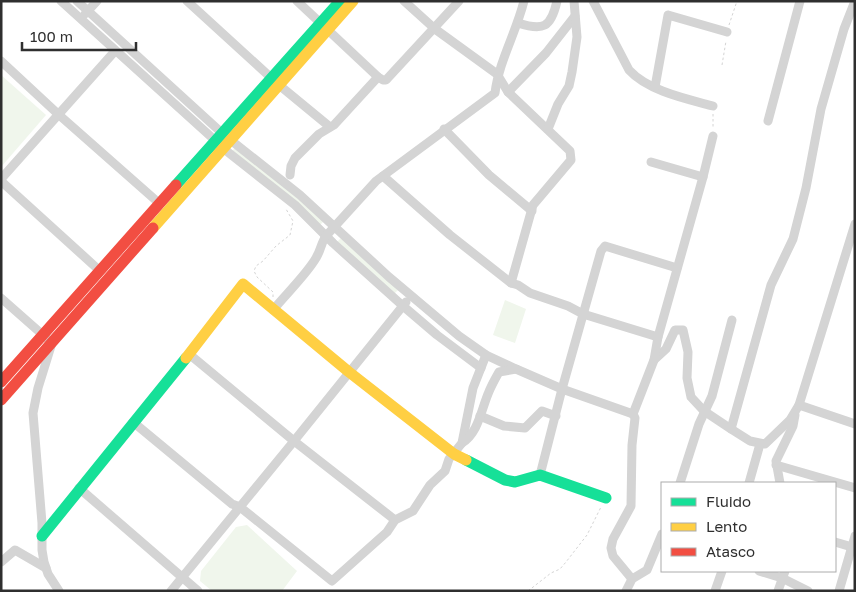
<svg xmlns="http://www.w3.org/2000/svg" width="856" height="592" viewBox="0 0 856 592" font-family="'Golos Text',sans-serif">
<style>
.green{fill:#f0f6ec}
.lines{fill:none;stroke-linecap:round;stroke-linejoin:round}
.path{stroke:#d4d4d4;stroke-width:1;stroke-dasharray:2.5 2.5;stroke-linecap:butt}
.street{stroke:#d4d4d4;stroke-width:9}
.fast{stroke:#16e098;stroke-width:11}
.slow{stroke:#ffcf43;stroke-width:11}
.jam{stroke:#f24e42;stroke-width:11}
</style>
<rect width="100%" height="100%" fill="#fff"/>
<g class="green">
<polygon points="1,75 46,115 1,167"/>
<polygon points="235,148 275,179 324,221 320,225 232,151"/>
<polygon points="341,238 398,290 394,294 337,242"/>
<polygon points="505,300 526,309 515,343 493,335"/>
<polygon points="247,525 297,571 282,591 212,591 200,581 201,571 236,527"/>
</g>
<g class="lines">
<g class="path">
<polyline points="729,25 737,1"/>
<polyline points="722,65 726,41"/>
<polyline points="713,114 713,128"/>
<polyline points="273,297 273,292 257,277 254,271 256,266 263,261 276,246 290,235 293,221 286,209"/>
<polyline points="528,591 551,573 560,569 566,562 587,535 601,507"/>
</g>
<g class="street">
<polyline points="61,1 229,153 295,205 333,243 403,306 437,335 481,368"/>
<polyline points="77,1 223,134 300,195 389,277 459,336 486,355 516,369 562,389 633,414"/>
<polyline points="187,1 279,85 330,127"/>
<polyline points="297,1 378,77 383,80 386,80 459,1"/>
<polyline points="404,1 435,29 497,74 508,92 570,151 571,160 533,205 511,283"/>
<path d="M593,1L629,70C648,91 687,99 713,106"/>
<polyline points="85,14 97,1"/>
<path d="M518,23C543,31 551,28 557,1"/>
<polyline points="1,61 58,114 160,204"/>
<polyline points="655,87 668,15 727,32"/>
<polyline points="508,92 546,53 575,16"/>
<polyline points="768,121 800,1"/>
<polyline points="444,129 489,175 532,211"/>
<polyline points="548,129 558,104 569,86 572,72 577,37 574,1"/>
<polyline points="651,162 703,177"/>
<polyline points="290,175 291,166 295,158 319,134 334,125 378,77"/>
<polyline points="383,176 450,235 511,283 518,285 530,293 568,306 583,314 658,337"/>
<polyline points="1,179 115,51"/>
<polyline points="1,181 100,271"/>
<polyline points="1,298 52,343 38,388 33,413 42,523 42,550 44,562 48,574 59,591"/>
<path d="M273,310C286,294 306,275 316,258C321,250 321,243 326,236L376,181L495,93C499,61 516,33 524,1"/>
<polyline points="189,354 294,441 395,520"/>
<polyline points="654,360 666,349 675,330 683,330 688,352 687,378 691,397 704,411 731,429 750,441 765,444 790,420 799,405 855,224"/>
<polyline points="799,405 855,424"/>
<polyline points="480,416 504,426 525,428 542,411 556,416"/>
<polyline points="133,422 232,504 240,507 332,581 387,532 395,520 413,511 430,485 445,471 449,459 462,443 473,388 486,355"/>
<polyline points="731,429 771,285 793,239 806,188 821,109 844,29 855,1"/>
<path d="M462,443C478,433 481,411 488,394C491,386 495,379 499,372L516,369"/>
<polyline points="776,465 855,488"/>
<polyline points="540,475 562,389 601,251 605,246 677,268"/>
<polyline points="680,483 699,424 712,396 732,320"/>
<polyline points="749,483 760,444"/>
<polyline points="780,483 776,461 793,426 795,415"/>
<polyline points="79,488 198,591"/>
<polyline points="835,542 855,548"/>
<polyline points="1,562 15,550 46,568"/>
<polyline points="759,571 782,578 808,591"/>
<polyline points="632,579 613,556 611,548 613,539 631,506 632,445 635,418 633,414 654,360 658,337 703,177 713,136"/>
<polyline points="171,591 294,441 406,302"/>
<polyline points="626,591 632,579 647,570 662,534"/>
<polyline points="715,591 722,571"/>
<polyline points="778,591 785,571"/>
<polyline points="839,591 855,536"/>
</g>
<g class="fast">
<polyline points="176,185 340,1"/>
<polyline points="466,460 505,480 515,482 540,475 606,498"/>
<polyline points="42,536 186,358"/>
</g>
<g class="slow">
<polyline points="153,228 353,1"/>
<polyline points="186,358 243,284 349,372 454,454 466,460"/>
</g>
<g class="jam">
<polyline points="1,382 176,185"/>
<polyline points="1,400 153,228"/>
</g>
</g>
<rect width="856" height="592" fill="none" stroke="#2f2f2f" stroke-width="5"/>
<rect x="661" y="482" width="175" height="90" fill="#ffffff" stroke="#acacac"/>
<rect x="671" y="498" width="25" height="8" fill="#16e098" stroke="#acacac"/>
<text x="706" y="507" font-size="15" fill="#2f2f2f">Fluido</text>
<rect x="671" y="523" width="25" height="8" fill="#ffcf43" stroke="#acacac"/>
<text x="706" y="532" font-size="15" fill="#2f2f2f">Lento</text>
<rect x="671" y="548" width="25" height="8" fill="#f24e42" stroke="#acacac"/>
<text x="706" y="557" font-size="15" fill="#2f2f2f">Atasco</text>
<path d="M22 42v8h114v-8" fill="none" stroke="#2f2f2f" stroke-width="2.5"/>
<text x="30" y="42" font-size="15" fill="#2f2f2f" stroke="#ffffff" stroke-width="4" paint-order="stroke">100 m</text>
</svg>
